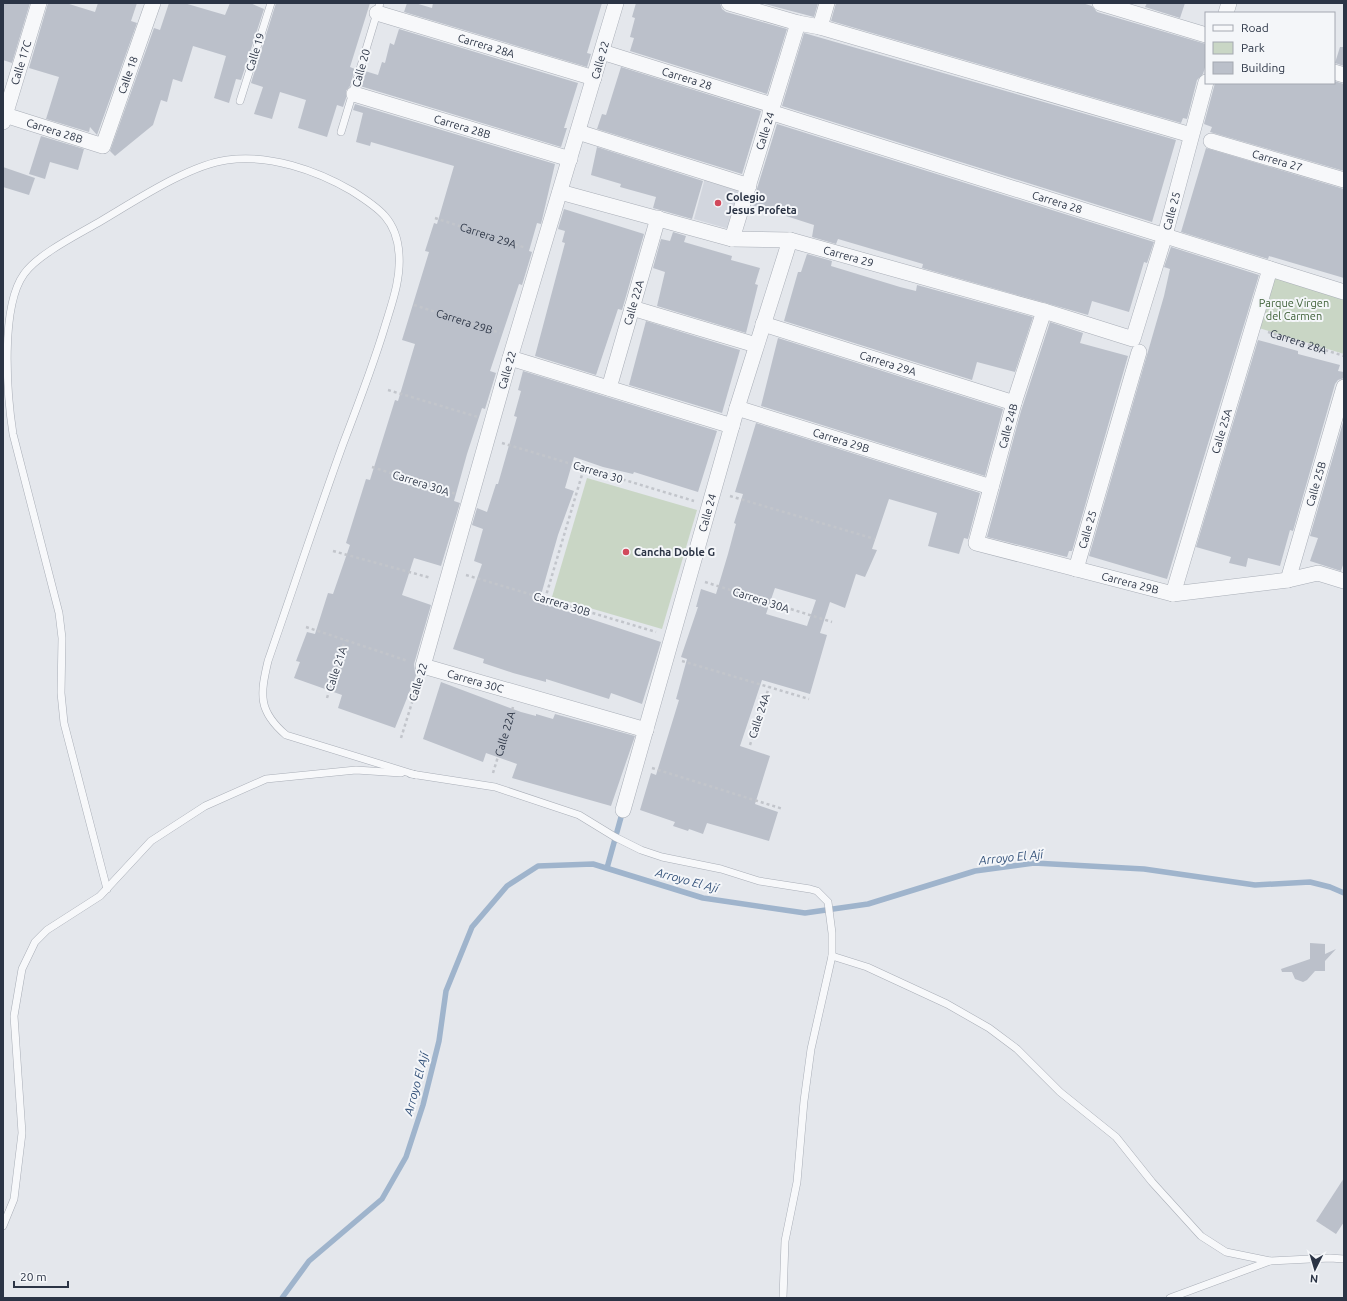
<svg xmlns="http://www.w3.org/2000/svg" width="1347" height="1301" viewBox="0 0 1347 1301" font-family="Ubuntu,sans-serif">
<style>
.built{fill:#d2d6de}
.green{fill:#c9d6c5}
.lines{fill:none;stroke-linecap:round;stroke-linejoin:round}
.stream{stroke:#9fb4cc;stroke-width:5.5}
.building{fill:#bbc0ca;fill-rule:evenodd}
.service-casing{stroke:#a9aeb7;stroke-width:8}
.minor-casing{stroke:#a9aeb7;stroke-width:16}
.path{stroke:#c2c5cb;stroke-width:2.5;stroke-dasharray:3 3;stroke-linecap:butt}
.service{stroke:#f7f8fa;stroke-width:7}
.minor{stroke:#f7f8fa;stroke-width:15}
.poi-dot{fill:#d1495b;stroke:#f4f6f9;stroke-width:1.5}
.labels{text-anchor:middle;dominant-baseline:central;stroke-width:4;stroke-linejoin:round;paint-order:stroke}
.street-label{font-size:11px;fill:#2b3445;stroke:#f4f6f9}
.poi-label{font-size:11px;font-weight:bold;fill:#2b3445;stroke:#f4f6f9;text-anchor:start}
.park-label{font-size:11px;fill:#3f6138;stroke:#f4f6f9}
.water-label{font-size:12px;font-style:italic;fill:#34527a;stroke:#f4f6f9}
</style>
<rect width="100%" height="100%" fill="#e4e7ec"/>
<polygon class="built" points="705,178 742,188 729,229 694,219"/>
<g class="green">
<polygon points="1275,274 1344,296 1344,354 1259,328"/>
<polygon points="587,478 697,510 662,629 552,597"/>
</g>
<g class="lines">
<g class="stream">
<polyline points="607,868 623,810"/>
<polyline points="282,1298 309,1261 382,1199 406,1157 423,1105 439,1041 446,991 472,927 507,886 538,866 593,864 703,898 805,913 868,904 975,871 1034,863 1144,869 1255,885 1310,882 1330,887 1344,893"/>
</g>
</g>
<g class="building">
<polygon points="3,3 30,3 12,63 3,60"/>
<polygon points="48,3 66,3 95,12 98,3 137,3 131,21 137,23 97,135 90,127 89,132 46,119 59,77 29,68"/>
<polygon points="169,3 184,3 225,15 230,3 250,3 264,9 241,80 236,79 229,103 214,98 226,56 193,46 182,82 173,79 167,102 161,100 153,125 115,156 110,151 154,28 160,30"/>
<polygon points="276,3 370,3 350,67 355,69 350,86 346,91 346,98 343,107 337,105 327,137 298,128 306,100 280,92 272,119 254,114 263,87 251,83"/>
<polygon points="407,3 415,3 432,8 433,3 602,3 587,53 591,54 587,67 404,12"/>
<polygon points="636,3 720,3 722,9 726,12 787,29 767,94 630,51 634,38 630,37 635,18 632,17"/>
<polygon points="761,3 818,3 814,17"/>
<polygon points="836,3 1082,3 1092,6 1097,12 1206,44 1206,64 1203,74 1197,80 1187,119 1183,118 1181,123 831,21"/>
<polygon points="1147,3 1185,3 1180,18 1145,7"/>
<polygon points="399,29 578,83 564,128 567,128 561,147 360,86 365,71 378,75 382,62 385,63 390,43 394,45"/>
<polygon points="804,33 1176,140 1152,222 782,106"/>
<polygon points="1340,47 1344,47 1344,66 1335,63"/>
<polygon points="621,67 761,111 742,174 597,129 602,114 606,115"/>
<polygon points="1334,81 1344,84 1344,171 1210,132 1212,127 1204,124 1215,83 1334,83"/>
<polygon points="355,104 555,164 541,224 537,223 529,251 532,252 522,285 519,284 490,371 496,373 485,409 482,408 467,454 454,501 460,503 441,566 414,558 402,595 431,605 414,664 415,672 417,673 395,728 338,708 342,695 294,678 300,662 296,661 307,632 315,634 328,593 333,594 350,545 346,543 366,479 370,480 395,400 398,401 415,344 402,340 429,252 425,251 434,223 437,224 454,166 371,142 370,146 356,142 363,113 353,110"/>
<polygon points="777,124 1154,242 1147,263 1144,262 1129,312 1092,301 1088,315 922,268 923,264 838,239 836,244 812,237 814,225 752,205"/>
<polygon points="41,136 84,149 78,170 50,162 45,179 29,174"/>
<polygon points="597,147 703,181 692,219 653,208 656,197 620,187 621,184 591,175"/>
<polygon points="1206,148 1344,189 1344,278 1269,256 1268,259 1181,232"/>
<polygon points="3,167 35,178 29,195 3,187"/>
<polygon points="564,209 644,234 622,310 618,309 596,375 535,356 565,243 562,242 565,231 558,229"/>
<polygon points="673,232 686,236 684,242 732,256 731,260 760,268 755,284 758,285 746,333 657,306 665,272 653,268 661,239 670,241"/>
<polygon points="1171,247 1259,275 1167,579 1089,556 1164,296 1170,269 1164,267"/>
<polygon points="807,254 832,261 831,266 900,287 916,291 917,285 1033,317 1015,372 977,362 972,380 784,321 798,272 801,272"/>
<polygon points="646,321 740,350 722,413 629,385"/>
<polygon points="1050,322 1083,333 1080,343 1128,356 1072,551 1069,551 1067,557 987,537 1021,411"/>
<polygon points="778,338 1003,409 985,476 761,406"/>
<polygon points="1258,340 1298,351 1298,354 1340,365 1338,371 1344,372 1344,378 1338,380 1335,384 1293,531 1290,530 1280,566 1248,558 1246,567 1229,563 1231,557 1196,547"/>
<polygon points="523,371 717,431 698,492 634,472 633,474 603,467 574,457 565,488 574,491 558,535 539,602 661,642 642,704 611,693 609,699 546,679 546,682 513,673 483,663 484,659 453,649 482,564 474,561 483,529 472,525 477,508 487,512 496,484 498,484 517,417 514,416 521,391 518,390"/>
<polygon points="1344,419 1344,562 1341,571 1310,561 1318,538 1310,536"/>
<path d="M756,423L980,493L968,539L964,538L959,554L928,546L937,513L889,499L872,549L877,550L865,577L856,574L845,608L830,602L820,633L827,635L810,694L762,680L740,746L770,756L755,804L778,812L769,841L707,823L703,834L689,829L688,831L673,826L675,822L640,810L651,773L656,775L679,700L676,699L687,659L681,657L698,607H696L701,589L716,594L728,554L736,524L734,523L743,494L735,492ZM775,588L816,600L807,626L766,614Z"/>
<polygon points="441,682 521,712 536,716 536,714 553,719 555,714 635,736 611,806 512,778 517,764 486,753 483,762 423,739"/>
<polygon points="1310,943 1325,944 1325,954 1336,949 1325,961 1325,971 1315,971 1307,980 1303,982 1295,979 1292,972 1282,972 1281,969 1310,959"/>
<polygon points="1344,1178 1344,1222 1336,1234 1316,1221"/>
</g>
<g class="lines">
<g class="service-casing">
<g id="service">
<polyline points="240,101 271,3"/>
<polyline points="341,132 380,3"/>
<polyline points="411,774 495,787 579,815 615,837 641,850 662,857 721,869 759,881 810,889 817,891 828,902 832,933 832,956 811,1049 804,1101 797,1182 785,1241 783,1298"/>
<path d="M107,889L64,723L61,693L62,638L59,613L13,434C7,395 0,307 24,274C38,254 79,234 101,221C135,201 189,165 227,160C269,154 316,170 352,191C379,208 397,220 399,254C401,279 392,303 385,326C373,366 358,405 343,444C317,516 293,589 268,661C260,695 258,711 286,735L416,775"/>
<polyline points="832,956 867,967 947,1004 989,1028 1017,1049 1060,1092 1116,1137 1152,1182 1201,1236 1226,1252 1270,1261 1330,1258 1344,1259"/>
<polyline points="3,1226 14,1199 22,1133 14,1016 22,969 35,942 47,930 100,896 151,841 205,806 266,779 356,770 401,773"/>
<polyline points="1170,1298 1270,1261"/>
</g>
</g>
<g class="minor-casing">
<g id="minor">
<path id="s5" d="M616,3L510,358L423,666L646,730"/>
<polyline points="729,3 798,23 820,27 1191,135"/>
<polyline points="1100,3 1206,35"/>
<path id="s6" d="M377,13L594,78"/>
<polyline points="1226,13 1229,3"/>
<polyline points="820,27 827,3"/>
<path id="s7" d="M602,52L772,105"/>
<polyline points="1334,72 1344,75"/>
<path id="s8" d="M354,94L570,159"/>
<path id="s9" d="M770,112L1344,292"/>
<path id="s10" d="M5,115L103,146L153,3"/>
<path id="s11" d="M3,122L39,3"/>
<polyline points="578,132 749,186"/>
<path id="s12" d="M1211,141L1344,180"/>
<path id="s13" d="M560,192L732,239L790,240L1044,311L1133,339L1165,235L1206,82"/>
<path id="s14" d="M732,239L798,23"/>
<polyline points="632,308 756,345"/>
<path id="s15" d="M1044,311L1014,403L976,543L1173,594L1288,580L1318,573L1344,581"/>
<path id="s16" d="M763,324L1014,403"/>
<polyline points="510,358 732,426"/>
<path id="s17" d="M609,388L658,218"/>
<path id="s18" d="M737,408L991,487"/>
<path id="s19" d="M1076,569L1139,352"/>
<path id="s20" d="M1288,580L1344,387"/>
<path id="s21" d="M1173,594L1270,269"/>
<path id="s22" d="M623,810L737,408L790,240"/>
</g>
</g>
<g class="path">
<path id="s1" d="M435,218L526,248"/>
<path id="s2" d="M414,305L500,333"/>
<path id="s3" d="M1268,332L1344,356"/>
<polyline points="388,390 478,417"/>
<polyline points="502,443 694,501"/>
<polyline points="372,467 456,494"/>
<polyline points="730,496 875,539"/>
<polyline points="333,551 431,578"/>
<polyline points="466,575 656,632"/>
<polyline points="705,582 832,622"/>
<polyline points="545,599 584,468"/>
<polyline points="306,627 408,661"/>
<polyline points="682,661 809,699"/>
<polyline points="327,698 345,640"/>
<polyline points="401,738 419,680"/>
<polyline points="750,745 769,687"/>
<polyline points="652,768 783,809"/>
<path id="s4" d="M493,773L513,707"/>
</g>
<use href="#service" class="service"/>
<use href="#minor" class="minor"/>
</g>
<g class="poi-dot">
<circle cx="718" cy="203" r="4"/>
<circle cx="626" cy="552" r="4"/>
</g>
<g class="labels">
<g class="street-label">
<text stroke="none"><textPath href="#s6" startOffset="114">Carrera 28A</textPath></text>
<text transform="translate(255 52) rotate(-73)">Calle 19</text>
<text transform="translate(600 60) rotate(-74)">Calle 22</text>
<text stroke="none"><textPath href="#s11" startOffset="62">Calle 17C</textPath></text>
<text transform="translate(361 68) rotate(-74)">Calle 20</text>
<text stroke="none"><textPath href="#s10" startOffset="178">Calle 18</textPath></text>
<text stroke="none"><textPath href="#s7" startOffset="89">Carrera 28</textPath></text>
<text stroke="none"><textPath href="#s8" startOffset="113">Carrera 28B</textPath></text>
<text stroke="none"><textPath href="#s10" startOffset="52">Carrera 28B</textPath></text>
<text stroke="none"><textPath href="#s14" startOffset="113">Calle 24</textPath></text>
<text stroke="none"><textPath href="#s12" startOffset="69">Carrera 27</textPath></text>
<text stroke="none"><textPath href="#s9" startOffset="301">Carrera 28</textPath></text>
<text stroke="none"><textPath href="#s13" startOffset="727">Calle 25</textPath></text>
<text stroke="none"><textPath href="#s1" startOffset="56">Carrera 29A</textPath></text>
<text stroke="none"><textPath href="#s13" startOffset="297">Carrera 29</textPath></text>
<text stroke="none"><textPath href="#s17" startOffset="89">Calle 22A</textPath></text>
<text stroke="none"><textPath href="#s2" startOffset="53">Carrera 29B</textPath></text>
<text stroke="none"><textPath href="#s3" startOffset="32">Carrera 28A</textPath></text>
<text stroke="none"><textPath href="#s16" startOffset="131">Carrera 29A</textPath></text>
<text transform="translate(507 370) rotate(-74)">Calle 22</text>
<text transform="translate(1008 426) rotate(-75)">Calle 24B</text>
<text stroke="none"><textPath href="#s21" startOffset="170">Calle 25A</textPath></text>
<text stroke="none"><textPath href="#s18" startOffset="109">Carrera 29B</textPath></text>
<text transform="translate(598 472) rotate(17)">Carrera 30</text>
<text transform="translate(421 483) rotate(18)">Carrera 30A</text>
<text stroke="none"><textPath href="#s20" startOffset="100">Calle 25B</textPath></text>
<text stroke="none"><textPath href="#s22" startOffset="309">Calle 24</textPath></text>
<text stroke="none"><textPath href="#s19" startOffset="41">Calle 25</textPath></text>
<text stroke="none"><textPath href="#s15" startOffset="401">Carrera 29B</textPath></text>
<text transform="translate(761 600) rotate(18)">Carrera 30A</text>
<text transform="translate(562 604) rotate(17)">Carrera 30B</text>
<text transform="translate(336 669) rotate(-72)">Calle 21A</text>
<text stroke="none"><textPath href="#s5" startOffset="745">Carrera 30C</textPath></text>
<text transform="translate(418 682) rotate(-73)">Calle 22</text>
<text transform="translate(759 716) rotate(-72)">Calle 24A</text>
<text stroke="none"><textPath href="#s4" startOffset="41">Calle 22A</textPath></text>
</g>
<g class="poi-label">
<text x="726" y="197">Colegio<tspan x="726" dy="13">Jesus Profeta</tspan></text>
<text x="634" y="552">Cancha Doble G</text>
</g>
<g class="park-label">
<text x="1294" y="303">Parque Virgen<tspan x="1294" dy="13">del Carmen</tspan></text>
</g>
<g class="water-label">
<text transform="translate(1011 857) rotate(-6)">Arroyo El Ají</text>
<text transform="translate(687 880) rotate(15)">Arroyo El Ají</text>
<text transform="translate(416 1084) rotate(-75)">Arroyo El Ají</text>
</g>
</g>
<rect width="1347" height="1301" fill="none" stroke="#2b3445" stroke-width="8"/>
<rect x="1205" y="12" width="130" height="72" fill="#f4f6f9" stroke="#a4a8b1"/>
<rect x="1213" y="25" width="20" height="6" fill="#f7f8fa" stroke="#a4a8b1"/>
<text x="1241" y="32" font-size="12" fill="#2b3445">Road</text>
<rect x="1213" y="42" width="20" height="12" fill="#c9d6c5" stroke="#a4a8b1"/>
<text x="1241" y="52" font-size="12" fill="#2b3445">Park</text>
<rect x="1213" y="62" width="20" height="12" fill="#bbc0ca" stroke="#a4a8b1"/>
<text x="1241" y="72" font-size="12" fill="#2b3445">Building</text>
<g transform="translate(1315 1269) rotate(185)" stroke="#f4f6f9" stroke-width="3" paint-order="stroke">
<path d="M0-3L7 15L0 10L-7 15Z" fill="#2b3445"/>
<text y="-6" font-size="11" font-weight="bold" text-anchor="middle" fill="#2b3445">N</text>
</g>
<path d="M14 1281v6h54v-6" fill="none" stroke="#2b3445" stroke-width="2"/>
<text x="20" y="1281" font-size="12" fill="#2b3445" stroke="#f4f6f9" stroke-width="3" paint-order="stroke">20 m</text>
</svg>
